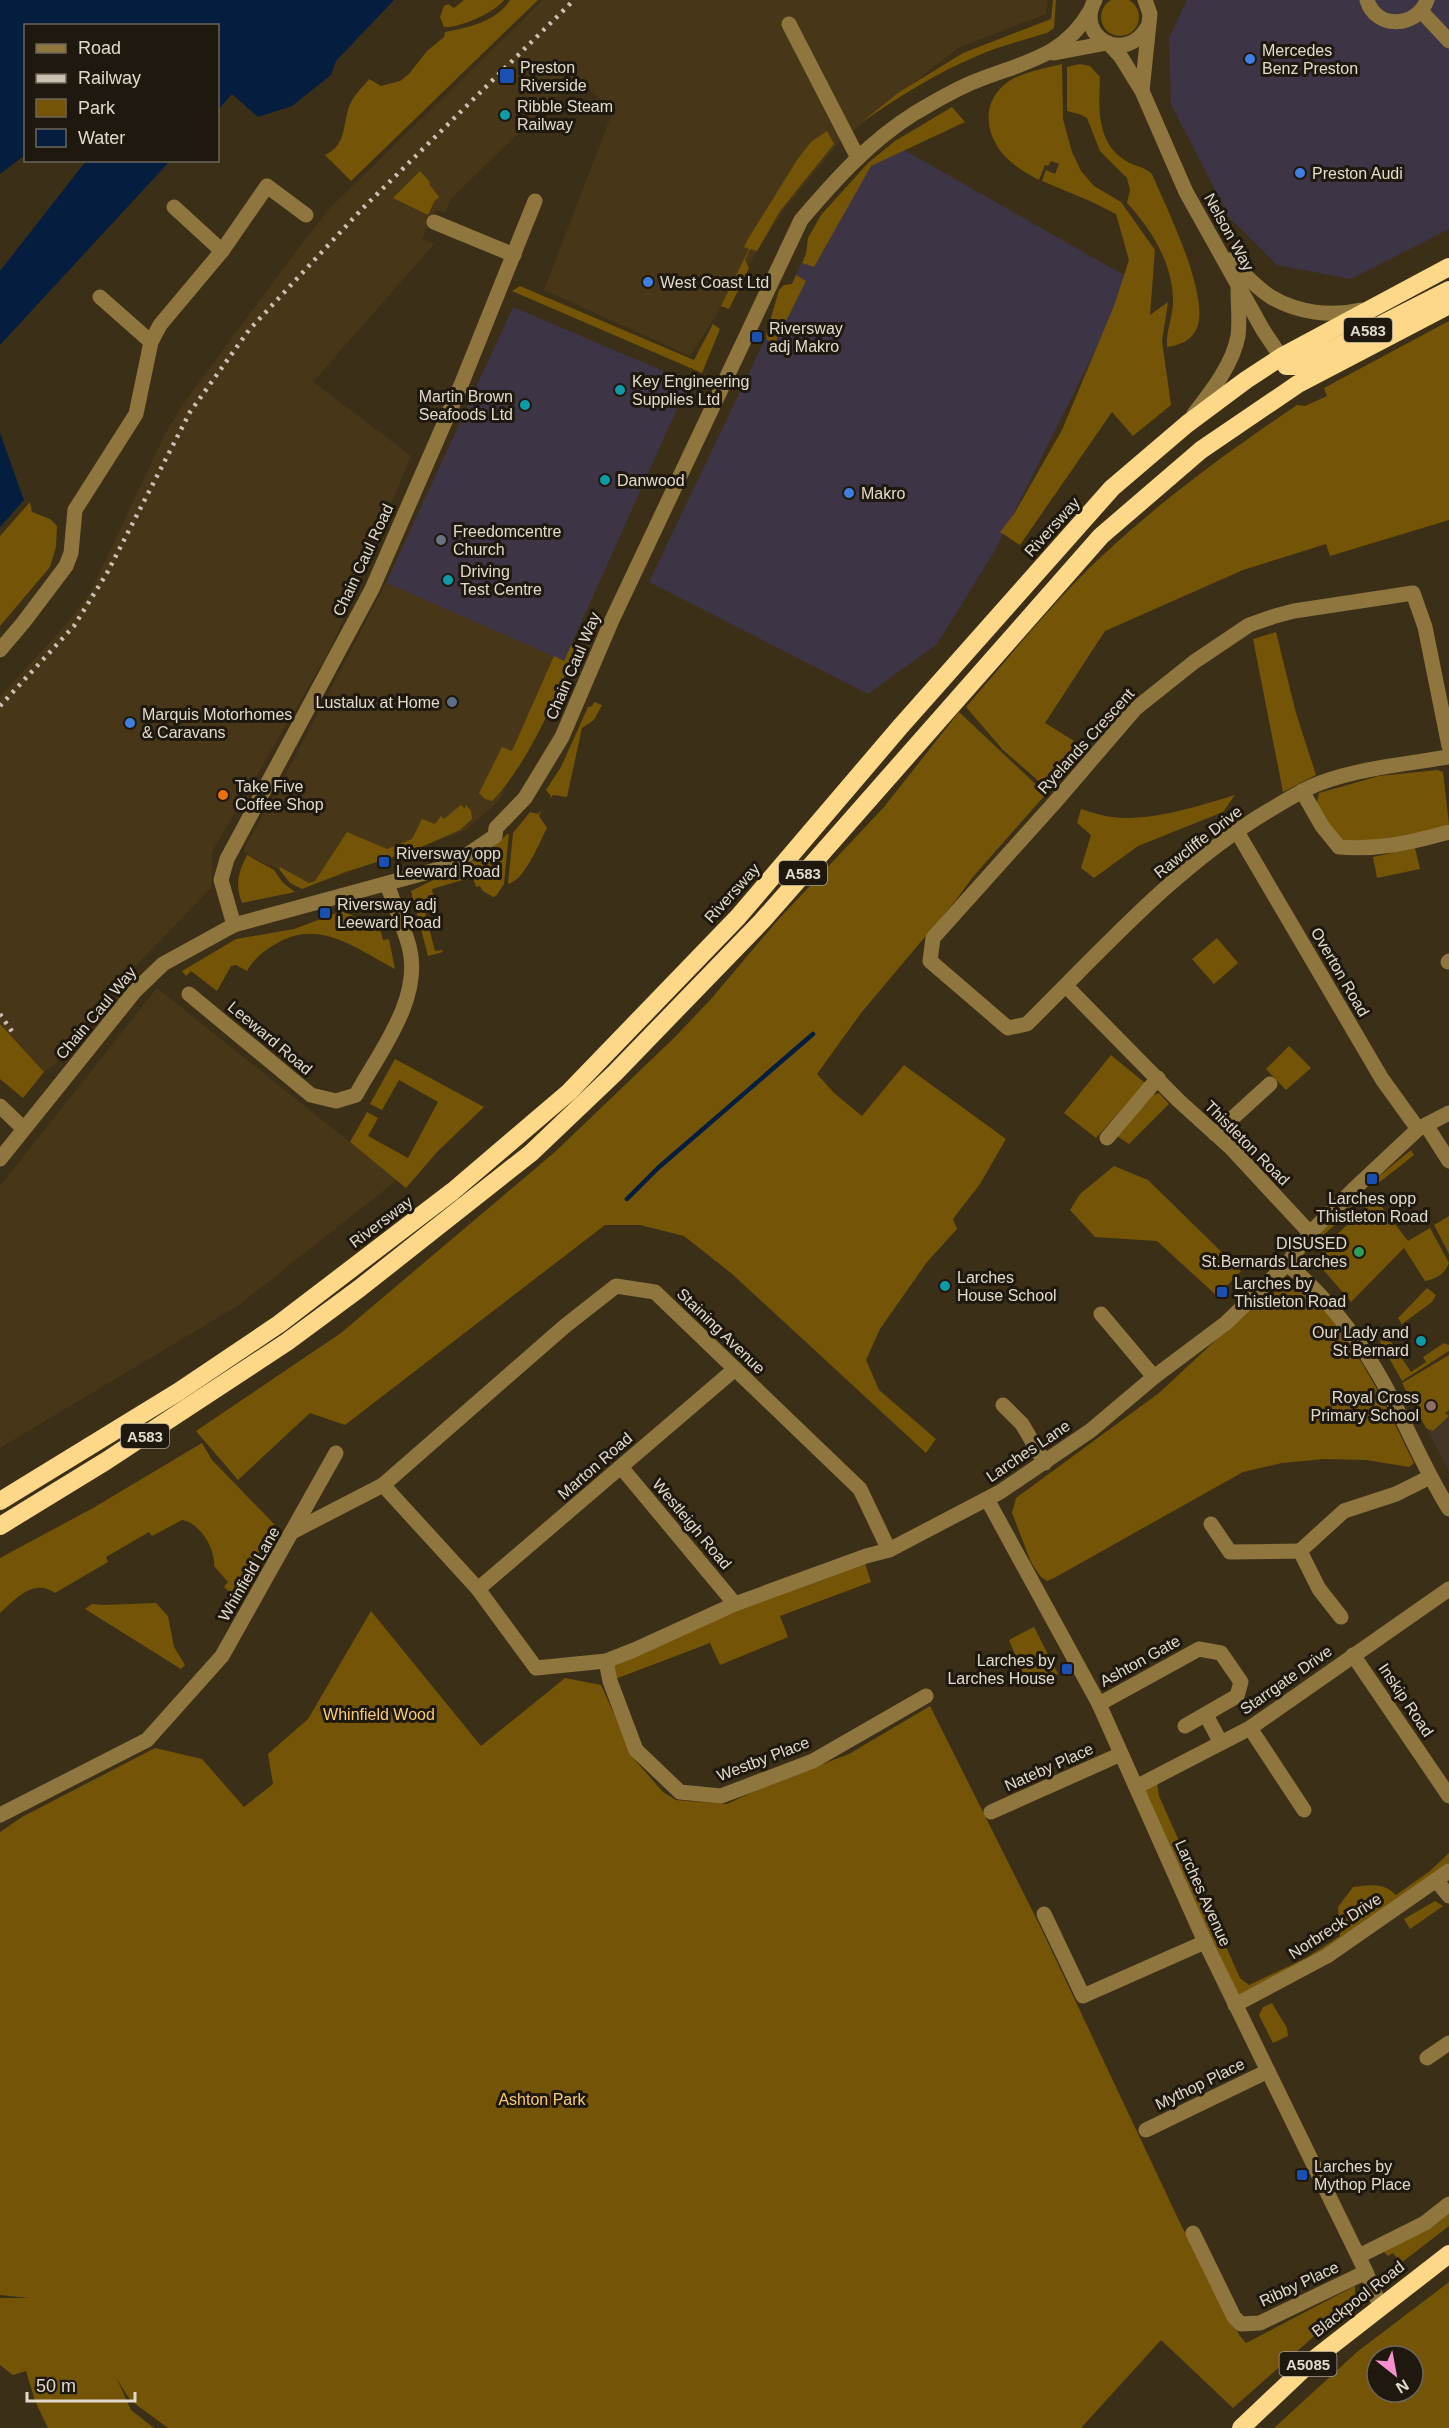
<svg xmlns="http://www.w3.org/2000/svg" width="1449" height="2428" viewBox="0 0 1449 2428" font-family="Helvetica,sans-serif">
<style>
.commercial{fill:#3d3545}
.built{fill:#473718}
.education{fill:#433628}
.green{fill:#745406;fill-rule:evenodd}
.water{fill:#051e3f}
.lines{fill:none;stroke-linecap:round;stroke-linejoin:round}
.stream{stroke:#051e3f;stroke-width:4.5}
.minor{stroke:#8e763e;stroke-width:15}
.highway{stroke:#fcd888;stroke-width:18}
.rail{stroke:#cac1b2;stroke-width:4.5;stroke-dasharray:3 6;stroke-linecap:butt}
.shop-dot{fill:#3f7fe0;stroke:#1e180e;stroke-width:2}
.transit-dot{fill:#1a4fb4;stroke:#1e180e;stroke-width:2}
.culture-dot{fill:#0f9aa8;stroke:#1e180e;stroke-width:2}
.worship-dot{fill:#6b7280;stroke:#1e180e;stroke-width:2}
.service-dot{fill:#5c6f8a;stroke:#1e180e;stroke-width:2}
.food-dot{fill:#e8710a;stroke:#1e180e;stroke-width:2}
.leisure-dot{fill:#2e9e5b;stroke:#1e180e;stroke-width:2}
.education-dot{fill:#8d6e63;stroke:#1e180e;stroke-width:2}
.labels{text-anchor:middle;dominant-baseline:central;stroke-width:6;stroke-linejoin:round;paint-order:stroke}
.shield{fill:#1e180e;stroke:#a69f92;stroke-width:1.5}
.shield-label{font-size:15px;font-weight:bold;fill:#e1d9cb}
.poi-label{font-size:16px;fill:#e1d9cb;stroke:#1e180e;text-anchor:start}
.street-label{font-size:16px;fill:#e1d9cb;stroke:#1e180e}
.park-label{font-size:16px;fill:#f9cc74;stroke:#1e180e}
</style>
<rect width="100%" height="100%" fill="#3b2f18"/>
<g class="commercial">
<polygon points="1187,0 1449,0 1449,229 1351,279 1277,265 1229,217 1171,104 1169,38"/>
<polygon points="897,146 1131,279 994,552 937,644 868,694 649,582 813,239 864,172"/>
<polygon points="513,307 689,382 564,661 386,583"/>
</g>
<g class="built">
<polygon points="543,0 1048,0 1046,14 958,48 840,141 783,211 690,356 544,290 613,111 576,77 450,200 445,213 435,210 422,239 434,244 313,382 411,456 331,648 212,852 212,887 118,984 56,1063 44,1072 0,1024 0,697 69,621 91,591 165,434 183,404 303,242 330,208"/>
<polygon points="386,583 564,661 499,801 464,831 313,885 247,855 243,851 296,755"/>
<polygon points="157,988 397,1180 239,1305 0,1448 0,1186"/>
</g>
<polygon class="education" points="1449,1355 1449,1471 1402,1383"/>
<g class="green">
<circle cx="1120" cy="17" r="19"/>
<path d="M464,0H504C494,13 460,28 444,27L440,17L444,6L448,4L454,8Z"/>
<path d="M510,0H538L351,181L325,155C345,146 343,128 348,110C351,98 361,89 369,79L381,86L400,81L409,74L427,51L444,37L445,32C468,28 497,21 510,0Z"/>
<path d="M1053,0H1056L1054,28L1047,33C1024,40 1000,46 977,56C936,73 899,97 862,122L898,93L963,53L1051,19Z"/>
<path d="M1062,64L1063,119L1072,152L1081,171L1094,186L1121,202L1155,250L1150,315L1168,302L1162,341L1171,405L1133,436L1112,412L1020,545L1000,532L1014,514L1062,430L1114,306L1129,260L1116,214L1090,201L1042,181L1046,170L1055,174L1059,164L1051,161L1048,166L1045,165L1039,180C1026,173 1012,165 1002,153C983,129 983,99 1009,81C1023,72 1046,68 1062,64Z"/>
<path d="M1080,64L1090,66L1100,77C1099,106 1096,140 1123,159C1132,166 1144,166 1152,174C1166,207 1210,295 1197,328C1191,341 1180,345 1167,347C1166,332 1172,319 1173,304C1174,265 1152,230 1127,203L1130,190L1127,178L1100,151L1087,118L1079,114L1067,111V67Z"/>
<polygon points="952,107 965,122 871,166 814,267 802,263 806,254 808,238 821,215 868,163 895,141"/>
<polygon points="827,131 834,144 780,211 757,251 750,249 745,260 749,268 729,309 721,306 749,249 744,247 748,239 797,160 811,142"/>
<polygon points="420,171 430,182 429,184 439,197 434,202 428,215 393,198"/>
<polygon points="796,275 806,281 775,343 767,340 766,335 779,290 784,285 792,284"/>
<polygon points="520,286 694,360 713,324 720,329 702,373 512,291"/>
<path d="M1449,321V520L1330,556L1326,544L1243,570L1105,631L1045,723L1087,749L1049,790L1003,750L966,707C1010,656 1053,602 1103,555C1163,499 1229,451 1297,405L1305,406L1327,396L1324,388Z"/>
<polygon points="30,502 32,512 50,519 57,526 56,547 50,567 0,626 0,536"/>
<polygon points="1276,632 1296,713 1316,775 1283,792 1253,639"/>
<path d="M571,645L575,652C554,700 529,763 492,801L485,799L479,793L502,747L512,751L554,656L564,661Z"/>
<polygon points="594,702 602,705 594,720 582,728 567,797 553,795 549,800 551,796 546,790 561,767 588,707 592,706"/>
<polygon points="959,712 1046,794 972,878 956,900 861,1013 817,1074 834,1093 862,1116 904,1065 1006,1139 980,1184 953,1219 957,1229 927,1262 880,1329 866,1360 879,1390 936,1439 926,1453 731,1273 684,1236 640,1225 605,1225 345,1425 310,1413 238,1480 196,1431 341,1333 556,1151 675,1037 711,999 777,921 884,807"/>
<polygon points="1437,770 1443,772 1449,824 1408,838 1363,845 1338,841 1316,806 1319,793 1379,776"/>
<path d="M1235,795L1223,812L1138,846L1094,878L1081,868L1091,835L1077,823L1081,809C1091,812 1102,816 1112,817C1150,822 1199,806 1235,795Z"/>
<polygon points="461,805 465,809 466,805 471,811 472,819 460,830 412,851 345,872 302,889 290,883 279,869 280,867 309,883 315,881 347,832 387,849 412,839 422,819 435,824 441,816 444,819"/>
<path d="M541,810L539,816L547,828C539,843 525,880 508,884L513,833L530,812L538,814Z"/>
<polygon points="509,833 504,884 496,896 493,897 483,891 480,886 476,887 473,877 432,889 434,899 423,905 435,951 442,950 443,952 428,956 411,891 479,858"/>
<polygon points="1415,848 1420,869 1377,878 1373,857"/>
<path d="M247,855L274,870L283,883L295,892L242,903C235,885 238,873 247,855Z"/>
<path d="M342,911L380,928L383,940L389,939L395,969C354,948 319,917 274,945C263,951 253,960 247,971L236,965L231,966L217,991L191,971L186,976L182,971L236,939L294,929Z"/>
<polygon points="1217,938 1238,963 1214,984 1192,959"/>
<polygon points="0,1024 44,1072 23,1098 0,1079"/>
<polygon points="1289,1046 1311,1068 1286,1090 1266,1069"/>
<polygon points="1111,1055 1145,1083 1096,1138 1064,1113"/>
<polygon points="395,1059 484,1107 437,1152 406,1188 350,1142 367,1112 378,1118 368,1136 408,1158 438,1102 399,1080 382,1110 370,1104"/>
<polygon points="1159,1093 1169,1104 1129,1144 1117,1136 1153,1095"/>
<polygon points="1411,1150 1414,1155 1376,1185 1372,1182"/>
<polygon points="1114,1166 1148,1180 1241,1271 1217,1296 1157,1241 1095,1237 1070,1210 1080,1194"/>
<polygon points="1355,1197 1361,1200 1314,1244 1311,1241"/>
<path d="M1375,1198L1408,1241L1430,1228L1449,1263C1444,1275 1437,1278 1425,1281L1404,1248L1351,1302L1315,1260L1324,1247Z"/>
<polygon points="1449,1216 1449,1254 1434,1225"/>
<path d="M1291,1282C1306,1289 1314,1300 1325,1312C1364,1357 1388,1410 1414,1463L1409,1467L1366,1460L1324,1459L1282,1463L1243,1472L1054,1578L1047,1581L1040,1576L1031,1562L1012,1513L1016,1498L1159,1393L1277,1283Z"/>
<polygon points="1427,1288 1436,1295 1432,1302 1402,1324 1398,1318"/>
<polygon points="1381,1340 1391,1342 1411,1372 1426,1362 1423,1357 1444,1343 1449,1345 1449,1351 1402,1381 1380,1342"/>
<polygon points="1449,1355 1449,1410 1445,1413 1449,1416 1433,1431 1426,1428 1402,1383"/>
<path d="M202,1443L212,1460L274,1524L236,1597L224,1587L228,1582L214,1566C216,1549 199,1522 182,1520L152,1536L149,1532L106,1557L108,1562L55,1593C33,1578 16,1599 0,1613V1558L93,1508Z"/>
<polygon points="863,1557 871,1582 780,1616 788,1637 720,1665 710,1643 610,1681 606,1661"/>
<polygon points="156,1603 168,1616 174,1647 185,1665 181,1669 85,1609 92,1604 103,1605"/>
<polygon points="371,1611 481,1746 565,1678 601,1685 635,1760 663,1792 676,1800 727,1804 763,1787 849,1754 930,1706 1041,1928 1182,2227 1240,2336 1246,2343 1355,2286 1355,2300 1233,2408 1161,2340 1081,2428 168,2428 130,2400 117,2379 131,2410 154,2428 48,2428 35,2401 26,2371 13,2375 0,2365 0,2298 29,2298 0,2295 0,1832 22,1817 155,1748 202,1759 244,1807 273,1784 268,1754 308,1719"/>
<polygon points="1034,1627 1058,1674 1029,1687 1009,1640"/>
<path d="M1156,1775L1159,1796L1240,1978L1249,1985L1306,1958L1340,1936L1338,1907L1353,1887C1370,1885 1383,1882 1396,1895L1430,1871L1449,1853V1871L1327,1956L1235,2005L1136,1787Z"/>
<polygon points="1435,1901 1443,1906 1410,1929 1404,1919"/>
<polygon points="1272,2003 1287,2028 1288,2036 1273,2043 1259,2015 1263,2007"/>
<polygon points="1449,2210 1449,2226 1401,2263 1393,2253 1388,2256 1383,2251"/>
<path d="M1449,2282V2428H1274L1357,2352ZM1377,2356H1413V2392H1377Z"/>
</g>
<g class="water">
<polygon points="0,0 394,0 336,61 331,75 292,106 258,117 232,94 218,110 218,26 26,26 25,155 0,174"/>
<polygon points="86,161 170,161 0,345 0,271"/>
<polygon points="0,433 24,500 0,527"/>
</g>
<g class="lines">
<polyline class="stream" points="627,1199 658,1168 813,1034"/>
<g class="minor">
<path d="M1095,0C1074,37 1126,66 1148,26"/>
<path d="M1367,0C1376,30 1417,28 1427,0"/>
<polyline points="1421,11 1449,41"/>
<polyline points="789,24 858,158"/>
<polyline points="1109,44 1121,57 1142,91 1186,192 1263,330 1287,366"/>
<polyline points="1054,53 1107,43"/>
<polyline points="1142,91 1150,14 1145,0"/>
<polyline points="174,207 222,251"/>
<polyline points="434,222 514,255"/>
<path d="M1229,260C1243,272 1255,287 1271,297C1298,313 1331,317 1361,310"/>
<polyline points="100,297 151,342"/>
<path d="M1194,414C1211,392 1233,364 1238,336C1240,320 1238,304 1238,288"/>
<polyline points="0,650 23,623 66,566 71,553 75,510 136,414 151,342 160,325 222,251 267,186 306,215"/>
<path d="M1449,746L1425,627L1413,593L1294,611L1275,616L1249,625L1194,662L1135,709L1056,801L933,938L930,961L1008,1028L1027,1024C1103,949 1176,866 1268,811C1285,801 1302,790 1320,783C1361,768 1406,764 1449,757"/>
<path d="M1302,791L1322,826L1339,847C1379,850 1410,843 1449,832"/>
<polyline points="1236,830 1382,1079 1418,1129"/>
<polyline points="234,925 221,880 227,859 372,589 461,385 535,201"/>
<polyline points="1448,962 1449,961"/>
<polyline points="1066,986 1178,1100 1231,1148 1310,1233"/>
<path d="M189,994L311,1095L336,1101L356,1095C380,1051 423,998 409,946C403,925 394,904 387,884"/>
<polyline points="0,1106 23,1128"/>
<polyline points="1426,1125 1449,1161"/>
<polyline points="1215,1134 1270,1084"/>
<polyline points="1107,1138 1158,1078"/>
<path d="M0,1159L135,991L163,964L234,925L443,868L470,853L495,836L496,828L525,798L562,737L612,620L801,220C835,180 870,141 915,113C934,102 955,89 976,81C1023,62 1063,58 1090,11"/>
<path d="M1287,1264C1320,1291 1354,1332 1376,1370C1403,1415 1421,1464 1449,1509"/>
<polyline points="1101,1314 1154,1377"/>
<polyline points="1003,1405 1022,1424 1045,1463"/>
<polyline points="621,1467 735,1604"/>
<polyline points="383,1485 565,1326 616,1286 655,1292 860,1489 889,1550"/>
<polyline points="987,1499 1099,1704 1205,1942 1366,2272 1380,2306"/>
<polyline points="1211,1524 1230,1552 1300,1551 1319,1589 1341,1617"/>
<polyline points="292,1532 383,1485 478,1589 536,1668 606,1661 634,1650 735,1604 866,1556 889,1550 1000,1492 1090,1431 1154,1377 1226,1323 1287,1264 1310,1233 1354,1189 1418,1129 1449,1113"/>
<polyline points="1300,1551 1344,1511 1396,1494 1430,1477"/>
<polyline points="478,1589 735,1369"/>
<polyline points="1353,1655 1449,1796"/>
<polyline points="606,1661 610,1681 636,1750 680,1792 721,1796 813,1761 926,1696"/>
<polyline points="1099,1704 1199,1649 1221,1653 1241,1682 1237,1696 1185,1726"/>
<polyline points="1206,1715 1221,1743"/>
<polyline points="1250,1728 1304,1810"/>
<polyline points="1136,1787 1250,1728 1449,1589"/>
<polyline points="991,1812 1121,1754"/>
<polyline points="0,1815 147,1740 222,1656 336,1453"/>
<polyline points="1436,1880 1449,1896"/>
<polyline points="1044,1914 1083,1996 1205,1942"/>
<polyline points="1235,2005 1327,1956 1449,1871"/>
<polyline points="1427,2058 1449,2043"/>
<polyline points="1146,2130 1268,2071"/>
<polyline points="1193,2233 1234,2317 1241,2324 1260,2323 1366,2272"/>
<polyline points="1359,2256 1425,2223 1449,2204"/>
</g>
<g class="highway">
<polyline points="1286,366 1300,366 1449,290"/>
<polyline points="0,1501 178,1392 279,1324 453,1191 569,1092 738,917 900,727 1112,488 1187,424 1246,380 1281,357 1449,267"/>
<polyline points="0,1526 106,1461 287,1342 360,1288 531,1153 615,1073 762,921 1101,536 1201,450 1298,384 1449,305"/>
<polyline points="1241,2428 1313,2360 1449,2254"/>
</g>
<g class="rail">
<polyline points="0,706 74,626 107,573 190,412 249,330 362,209 574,0"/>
<polyline points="0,1014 15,1036"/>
</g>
</g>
<g class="shop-dot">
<circle cx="1250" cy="59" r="6"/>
<circle cx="1300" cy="173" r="6"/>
<circle cx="648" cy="282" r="6"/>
<circle cx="849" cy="493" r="6"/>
<circle cx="130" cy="723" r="6"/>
</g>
<g class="transit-dot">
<rect x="499" y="68" width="16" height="16" rx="3"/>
<rect x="751" y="331" width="12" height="12" rx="3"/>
<rect x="378" y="856" width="12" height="12" rx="3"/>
<rect x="319" y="907" width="12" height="12" rx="3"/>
<rect x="1366" y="1173" width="12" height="12" rx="3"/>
<rect x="1216" y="1286" width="12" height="12" rx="3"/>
<rect x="1061" y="1663" width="12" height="12" rx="3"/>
<rect x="1296" y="2169" width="12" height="12" rx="3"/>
</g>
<g class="culture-dot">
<circle cx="505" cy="115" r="6"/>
<circle cx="620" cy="390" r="6"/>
<circle cx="525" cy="405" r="6"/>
<circle cx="605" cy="480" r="6"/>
<circle cx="448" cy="580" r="6"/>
<circle cx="945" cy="1286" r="6"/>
<circle cx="1421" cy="1341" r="6"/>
</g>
<circle class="worship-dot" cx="441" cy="540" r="6"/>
<circle class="service-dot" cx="452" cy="702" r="6"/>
<circle class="food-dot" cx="223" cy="795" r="6"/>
<circle class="leisure-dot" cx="1359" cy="1252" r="6"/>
<circle class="education-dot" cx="1431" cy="1406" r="6"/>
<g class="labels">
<g class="shield">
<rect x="1344" y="318" width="48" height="24" rx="4.5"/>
<rect x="779" y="861" width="48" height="24" rx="4.5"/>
<rect x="121" y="1424" width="48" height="24" rx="4.5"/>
<rect x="1279.5" y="2352" width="57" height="24" rx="4.5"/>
</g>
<g class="shield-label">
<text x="1368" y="330">A583</text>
<text x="803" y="873">A583</text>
<text x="145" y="1436">A583</text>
<text x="1308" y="2364">A5085</text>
</g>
<g class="poi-label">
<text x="1262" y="50">Mercedes<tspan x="1262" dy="18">Benz Preston</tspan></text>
<text x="520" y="67">Preston<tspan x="520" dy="18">Riverside</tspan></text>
<text x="517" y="106">Ribble Steam<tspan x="517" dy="18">Railway</tspan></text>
<text x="1312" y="173">Preston Audi</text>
<text x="660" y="282">West Coast Ltd</text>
<text x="769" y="328">Riversway<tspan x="769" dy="18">adj Makro</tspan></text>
<text x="632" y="381">Key Engineering<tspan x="632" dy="18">Supplies Ltd</tspan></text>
<text x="513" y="396" text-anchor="end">Martin Brown<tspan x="513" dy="18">Seafoods Ltd</tspan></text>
<text x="617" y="480">Danwood</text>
<text x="861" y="493">Makro</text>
<text x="453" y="531">Freedomcentre<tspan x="453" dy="18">Church</tspan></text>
<text x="460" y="571">Driving<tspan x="460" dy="18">Test Centre</tspan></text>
<text x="440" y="702" text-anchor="end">Lustalux at Home</text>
<text x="142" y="714">Marquis Motorhomes<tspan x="142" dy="18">&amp; Caravans</tspan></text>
<text x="235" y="786">Take Five<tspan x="235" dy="18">Coffee Shop</tspan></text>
<text x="396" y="853">Riversway opp<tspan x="396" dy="18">Leeward Road</tspan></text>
<text x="337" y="904">Riversway adj<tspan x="337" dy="18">Leeward Road</tspan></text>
<text x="1372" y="1198" text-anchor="middle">Larches opp<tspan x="1372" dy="18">Thistleton Road</tspan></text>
<text x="1347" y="1243" text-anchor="end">DISUSED<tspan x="1347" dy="18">St.Bernards Larches</tspan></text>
<text x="957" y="1277">Larches<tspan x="957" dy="18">House School</tspan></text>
<text x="1234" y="1283">Larches by<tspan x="1234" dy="18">Thistleton Road</tspan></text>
<text x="1409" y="1332" text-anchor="end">Our Lady and<tspan x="1409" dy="18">St Bernard</tspan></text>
<text x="1419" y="1397" text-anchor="end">Royal Cross<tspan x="1419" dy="18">Primary School</tspan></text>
<text x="1055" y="1660" text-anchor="end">Larches by<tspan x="1055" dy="18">Larches House</tspan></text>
<text x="1314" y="2166">Larches by<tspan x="1314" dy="18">Mythop Place</tspan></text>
</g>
<g class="street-label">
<text transform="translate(1229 232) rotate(61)">Nelson Way</text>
<text transform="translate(1052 527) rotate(-48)">Riversway</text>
<text transform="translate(363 560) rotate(-65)">Chain Caul Road</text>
<text transform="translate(573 666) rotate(-67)">Chain Caul Way</text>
<text transform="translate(1086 741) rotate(-48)">Ryelands Crescent</text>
<text transform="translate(1198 842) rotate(-38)">Rawcliffe Drive</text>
<text transform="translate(732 893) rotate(-48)">Riversway</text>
<text transform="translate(1340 972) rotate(60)">Overton Road</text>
<text transform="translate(96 1013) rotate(-50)">Chain Caul Way</text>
<text transform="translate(270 1038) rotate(40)">Leeward Road</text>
<text transform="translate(1247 1143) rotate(45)">Thistleton Road</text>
<text transform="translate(381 1222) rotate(-37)">Riversway</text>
<text transform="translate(721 1331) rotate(44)">Staining Avenue</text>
<text transform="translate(1028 1451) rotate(-34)">Larches Lane</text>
<text transform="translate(595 1466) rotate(-41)">Marton Road</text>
<text transform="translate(692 1524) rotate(50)">Westleigh Road</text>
<text transform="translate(249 1574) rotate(-60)">Whinfield Lane</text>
<text transform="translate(1140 1661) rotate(-29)">Ashton Gate</text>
<text transform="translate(1286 1680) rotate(-35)">Starrgate Drive</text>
<text transform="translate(1406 1700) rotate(56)">Inskip Road</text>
<text transform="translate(763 1759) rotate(-21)">Westby Place</text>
<text transform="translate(1049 1767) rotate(-24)">Nateby Place</text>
<text transform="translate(1203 1893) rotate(66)">Larches Avenue</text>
<text transform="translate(1335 1926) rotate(-33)">Norbreck Drive</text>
<text transform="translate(1200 2084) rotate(-26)">Mythop Place</text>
<text transform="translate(1299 2284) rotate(-25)">Ribby Place</text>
<text transform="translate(1358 2299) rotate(-38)">Blackpool Road</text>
</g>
<g class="park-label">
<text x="379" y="1714">Whinfield Wood</text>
<text x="542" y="2099">Ashton Park</text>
</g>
</g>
<rect x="24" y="24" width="195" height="138" fill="#1e180e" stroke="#6c655a" stroke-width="1.5"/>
<rect x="36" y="44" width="30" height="9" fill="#8e763e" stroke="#6c655a" stroke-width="1.5"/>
<text x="78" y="54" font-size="18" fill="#e1d9cb">Road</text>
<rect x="36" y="74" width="30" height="9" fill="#cac1b2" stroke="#6c655a" stroke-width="1.5"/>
<text x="78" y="84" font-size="18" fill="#e1d9cb">Railway</text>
<rect x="36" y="99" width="30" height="18" fill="#745406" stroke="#6c655a" stroke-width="1.5"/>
<text x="78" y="114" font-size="18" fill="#e1d9cb">Park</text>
<rect x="36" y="129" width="30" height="18" fill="#051e3f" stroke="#6c655a" stroke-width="1.5"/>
<text x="78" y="144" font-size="18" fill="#e1d9cb">Water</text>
<g transform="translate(1395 2374) rotate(149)"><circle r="28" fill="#1e180e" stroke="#6c655a" stroke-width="1.5"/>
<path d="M0-4.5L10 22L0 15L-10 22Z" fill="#f790ce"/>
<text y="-9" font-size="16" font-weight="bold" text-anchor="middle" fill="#e1d9cb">N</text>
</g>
<path d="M27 2392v9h108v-9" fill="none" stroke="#e1d9cb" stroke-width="3"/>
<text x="36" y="2392" font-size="18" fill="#e1d9cb" stroke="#1e180e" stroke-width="4.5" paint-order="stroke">50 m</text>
</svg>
